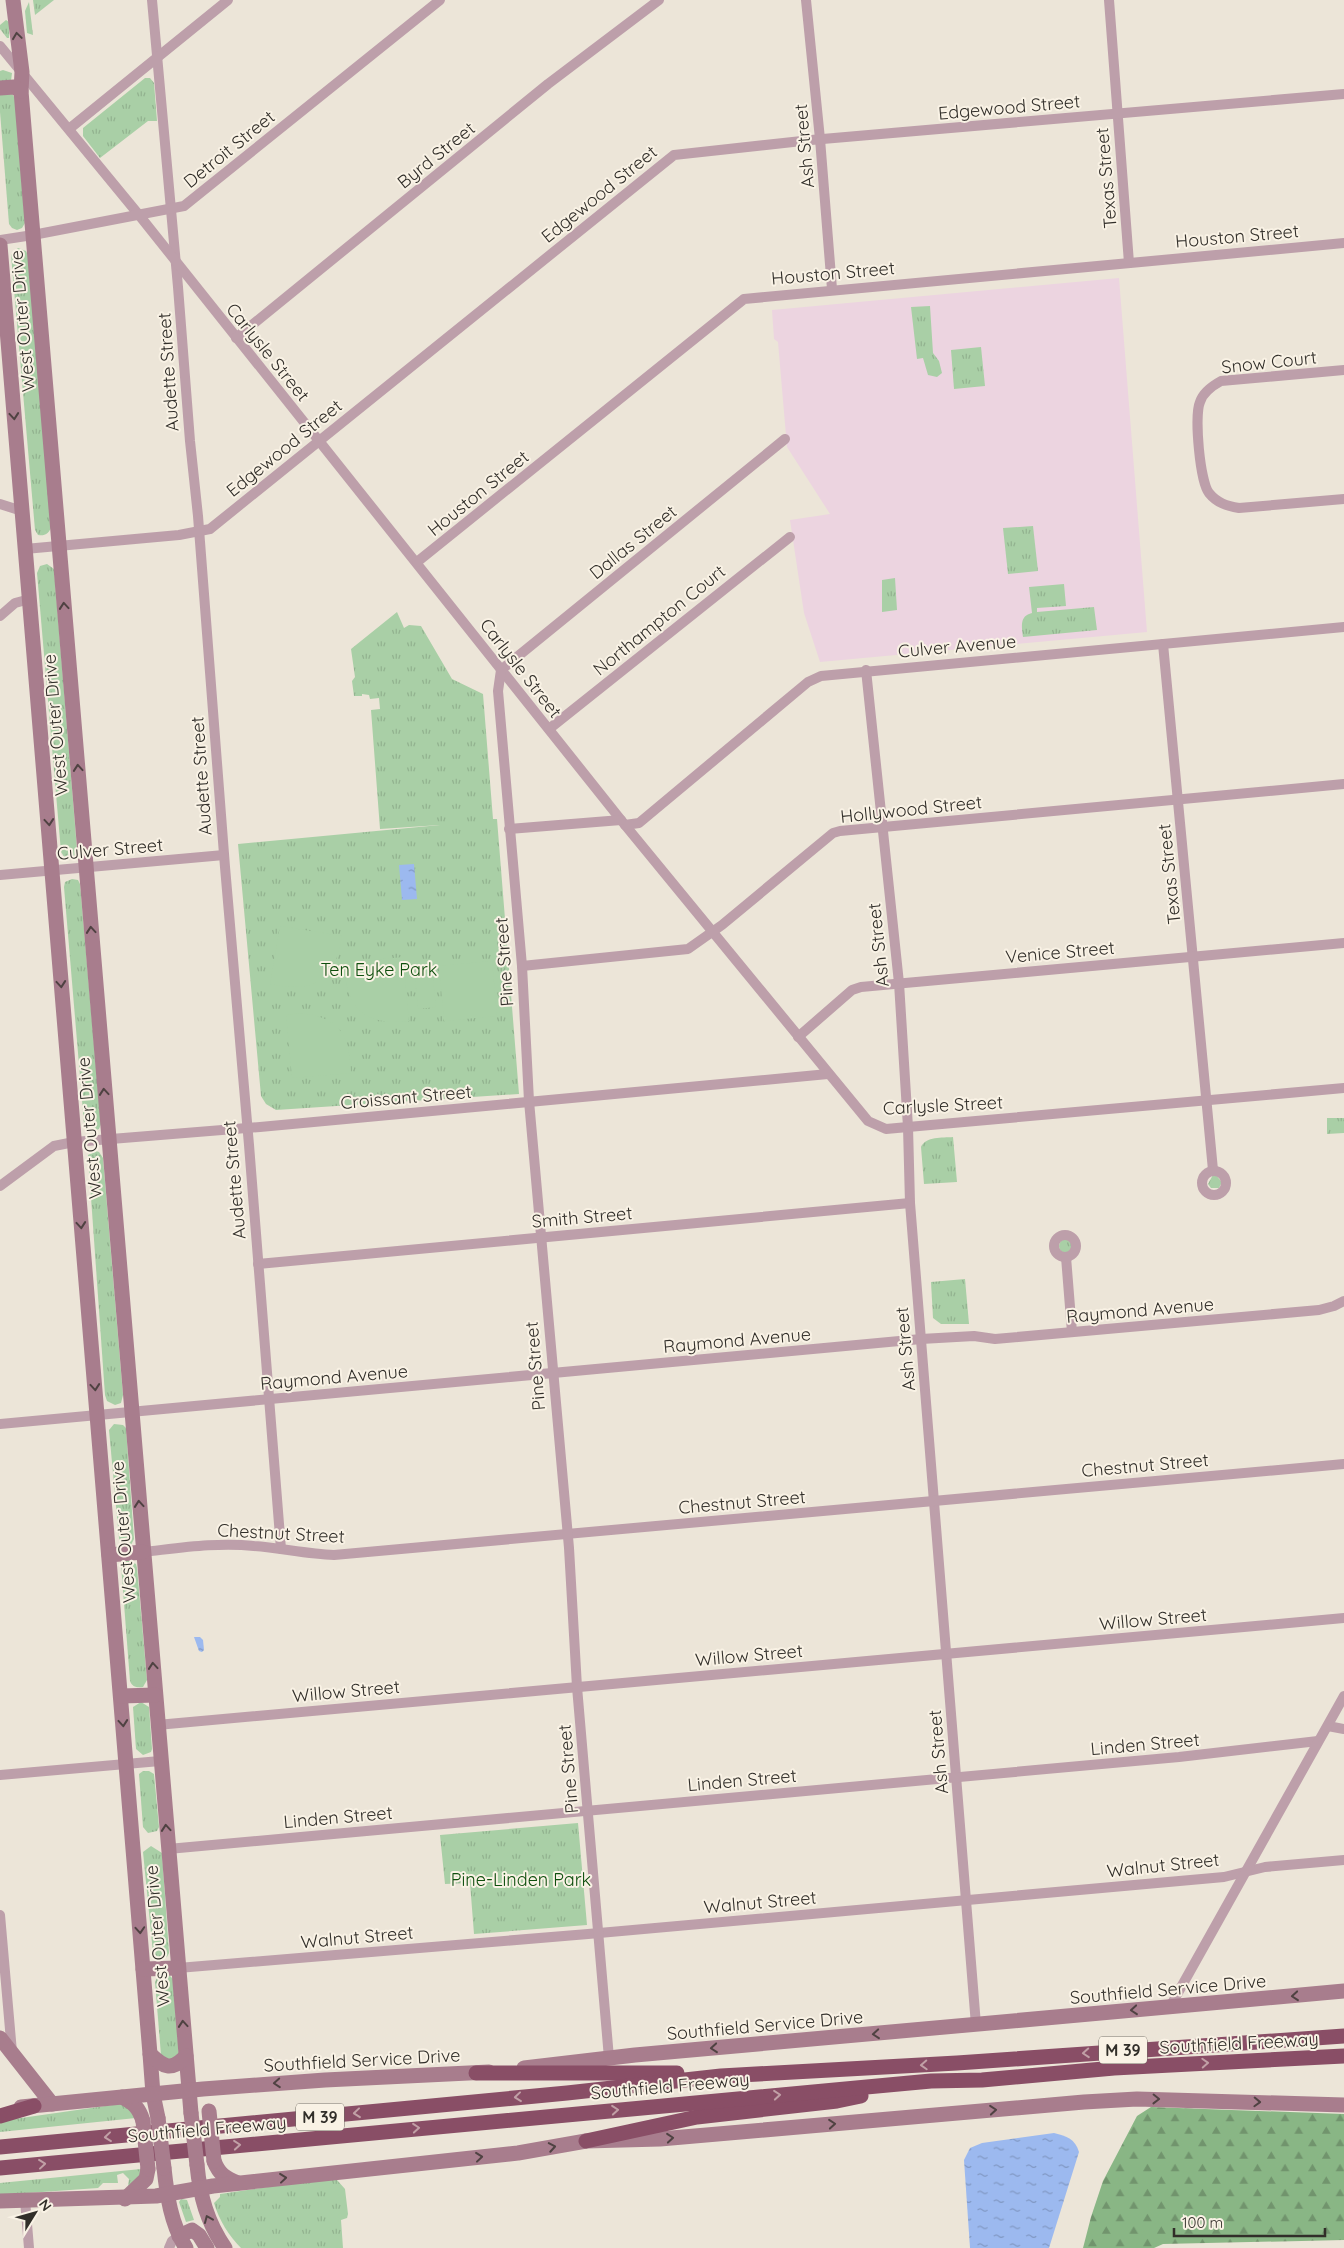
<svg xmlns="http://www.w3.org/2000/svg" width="1344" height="2248" viewBox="0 0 1344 2248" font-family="Quicksand,sans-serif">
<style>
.education{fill:#ecd4e0}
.grass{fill:url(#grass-tufts)}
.forest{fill:url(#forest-firs)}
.pitch{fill:#a9cfa6}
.water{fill:url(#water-ripples)}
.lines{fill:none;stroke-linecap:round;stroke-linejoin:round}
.street{stroke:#bd9faa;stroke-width:10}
.secondary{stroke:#a87d8d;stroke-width:15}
.highway{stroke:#894e66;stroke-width:15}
.secondary-bridge{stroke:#a87d8d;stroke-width:15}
.oneway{stroke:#4f4242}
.oneway2{stroke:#c1a0a6}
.labels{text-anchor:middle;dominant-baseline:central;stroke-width:4;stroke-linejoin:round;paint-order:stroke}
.shield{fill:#f9f2e5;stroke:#6d6961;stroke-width:1}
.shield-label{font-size:16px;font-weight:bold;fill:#312e29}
.street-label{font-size:18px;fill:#312e29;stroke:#f9f2e5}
.park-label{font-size:18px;fill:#0e4f0d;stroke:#f9f2e5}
</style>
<defs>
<pattern id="grass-tufts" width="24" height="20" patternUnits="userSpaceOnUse" patternTransform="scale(1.25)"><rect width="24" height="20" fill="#a9cfa6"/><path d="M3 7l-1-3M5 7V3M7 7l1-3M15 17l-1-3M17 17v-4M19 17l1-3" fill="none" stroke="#92b28f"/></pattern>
<pattern id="forest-firs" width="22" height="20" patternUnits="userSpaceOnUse" patternTransform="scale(1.25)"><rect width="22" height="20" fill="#89b685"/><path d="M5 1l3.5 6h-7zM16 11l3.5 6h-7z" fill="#71946d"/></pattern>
<pattern id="water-ripples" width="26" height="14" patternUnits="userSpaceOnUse" patternTransform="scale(1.25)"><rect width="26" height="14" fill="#9cb9ef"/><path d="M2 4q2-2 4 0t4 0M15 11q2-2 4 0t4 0" fill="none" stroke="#8097c2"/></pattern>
</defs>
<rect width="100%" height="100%" fill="#ece5d8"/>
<polygon class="education" points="1119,278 1147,632 820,662 804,613 790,520 830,514 787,447 778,342 774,339 772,310"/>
<g class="grass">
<polygon points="33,0 54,0 35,15"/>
<polygon points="29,2 33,35 27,33 25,11"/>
<polygon points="6,20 9,22 9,38 7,38 0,29 0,25"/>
<polygon points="3,70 12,73 11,81 0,82 0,71"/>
<polygon points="145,78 150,78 154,83 157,121 148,121 100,158 83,136 83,128"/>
<polygon points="12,94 15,98 25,223 22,228 17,230 12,228 9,224 0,112 0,95"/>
<path d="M18,248L26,251L28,255L51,528C48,534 45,536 38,535L35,530L11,255Z"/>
<polygon points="930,306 933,353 939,361 942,373 937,377 928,375 923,358 917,359 911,307"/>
<polygon points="981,347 985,386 954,389 951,350"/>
<polygon points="1033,526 1038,571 1008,574 1003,528"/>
<polygon points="47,564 54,569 77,849 77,855 69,860 65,858 61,852 37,573 40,566"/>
<polygon points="895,578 897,610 882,612 882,580"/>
<path d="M1064,584L1066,606L1037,608V612L1094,607L1097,630L1023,637C1022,627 1019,616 1032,613L1029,587Z"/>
<polygon points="397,612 404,628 409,625 421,626 452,679 483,694 493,819 497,819 519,1094 276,1110 266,1104 261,1096 238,844 440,825 380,829 371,710 380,709 379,698 370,699 369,695 362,694 362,696 354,696 352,681 355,677 351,649"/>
<polygon points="72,879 78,880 80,884 101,1124 99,1129 91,1132 87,1130 84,1124 64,887 65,882"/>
<polygon points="1327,1118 1344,1118 1344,1133 1327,1134"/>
<path d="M953,1137L957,1182L924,1184L921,1147C926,1136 942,1138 953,1137Z"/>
<polygon points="96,1151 99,1152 103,1158 123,1395 121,1403 115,1405 107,1401 105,1395 88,1155"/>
<polygon points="1214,1173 1222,1182 1219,1188 1211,1188 1208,1184"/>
<circle cx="1066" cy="1246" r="7"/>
<polygon points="965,1279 969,1324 941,1324 933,1318 931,1282"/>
<path d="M114,1424L123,1425L126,1428L134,1539L131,1545C125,1546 121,1544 119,1538L109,1430Z"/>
<path d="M127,1560L136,1564L137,1568L147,1680L143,1687C137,1688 132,1687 130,1681L121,1565Z"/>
<polygon points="141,1702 149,1707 152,1749 151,1752 143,1755 136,1749 133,1707"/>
<polygon points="143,1771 149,1771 154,1774 159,1827 157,1831 148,1833 143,1827 139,1774"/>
<polygon points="578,1823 587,1925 474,1934 470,1883 445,1884 440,1835"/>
<polygon points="151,1846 162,1853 169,1953 167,1957 160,1959 153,1953 143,1852"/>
<polygon points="163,1973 168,1974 173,1979 179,2054 169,2062 161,2055 155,1982 158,1976"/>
<polygon points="119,2104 129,2106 136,2118 0,2132 0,2121"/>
<polygon points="141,2169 141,2177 128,2186 129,2179 123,2173 117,2175 118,2183 103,2183 98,2188 0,2195 0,2183"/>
<path d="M315,2180H337L345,2189L348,2214L347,2218L341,2220L343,2248H241C229,2236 219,2220 214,2203L220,2197V2194Z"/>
<polygon points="181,2199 187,2200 194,2220 186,2222 179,2202"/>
</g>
<polygon class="forest" points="1151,2107 1344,2114 1344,2240 1163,2244 1154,2248 1083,2248 1091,2217 1103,2181 1137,2116"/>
<g class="pitch">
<path d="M280,926L342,936C335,982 314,993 270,984Z"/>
<path d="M403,957L409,1021C362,1026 346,1008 344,963Z"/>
<polygon points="492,961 497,1016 444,1021 439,966"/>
<polygon points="432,967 436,1007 418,1009 414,968"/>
<path d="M301,1013C341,1018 349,1035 351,1073L292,1078L286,1015Z"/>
</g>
<g class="water">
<polygon points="414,864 417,899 402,900 399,865"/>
<polygon points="200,1637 203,1640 204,1650 202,1652 199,1651 194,1637"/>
<path d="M1054,2133C1067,2136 1075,2139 1079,2152L1049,2248H970L964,2160L970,2148L982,2143Z"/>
</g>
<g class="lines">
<g class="street">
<polyline points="152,0 178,287 190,441 198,516 225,867 249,1145 281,1549"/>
<polyline points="806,0 820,139 832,289"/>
<polyline points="1109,0 1129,263"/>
<polyline points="0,46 139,215 625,825 868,1121 886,1129 908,1127 1344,1088"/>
<polyline points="69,129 228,0"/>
<polyline points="0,240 33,235 184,206 440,0"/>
<polyline points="236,338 548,84 659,0"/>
<path d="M1344,370L1221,381C1212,386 1203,392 1200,402C1194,416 1200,482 1209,493C1217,503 1227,506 1239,508L1344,499"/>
<polyline points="0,504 22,511"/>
<polyline points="25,549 179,535 210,529 674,155 811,140 1344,94"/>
<polyline points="417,562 744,299 1344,243"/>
<polyline points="0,616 15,603 30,599"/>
<polyline points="1163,644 1213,1170"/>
<polyline points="866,670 899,983 908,1127 910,1203 976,2025"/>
<polyline points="549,729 790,537"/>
<polyline points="625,825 639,823 808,682 821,676 1344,627"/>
<polyline points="509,829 621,820"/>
<polyline points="0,875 224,855"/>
<polyline points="522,966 688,949 722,925 833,833 840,831 1344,784"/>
<polyline points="798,1037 852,990 861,987 1344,943"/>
<circle cx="1214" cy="1183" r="12"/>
<polyline points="0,1186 54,1146 74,1142 260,1127 828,1074"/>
<circle cx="1065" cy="1246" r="11"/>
<polyline points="1066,1257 1072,1332"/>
<polyline points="258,1264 910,1203"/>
<polyline points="0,1424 921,1339 974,1336 995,1339 1319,1310 1334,1306 1344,1301"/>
<path d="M143,1552C180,1548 217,1542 254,1546C281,1548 307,1554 334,1555L1344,1464"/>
<polyline points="157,1725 1344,1618"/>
<polyline points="1328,1726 1344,1729"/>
<polyline points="0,1775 160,1761"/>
<polyline points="168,1849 1179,1757 1318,1741"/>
<polyline points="0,1915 12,2052"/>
<polyline points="178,1968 588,1934 1224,1877 1265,1867 1344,1860"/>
<polyline points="1170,2007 1344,1696"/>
<polyline points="609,2058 577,1687 569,1548 529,1101 522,966 498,691 501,670 785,439"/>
<polyline points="25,2200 29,2248"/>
<polyline points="169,2248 172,2241 179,2236"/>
</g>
<g class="secondary">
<polyline points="13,0 22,72 21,91 33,235 191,2113"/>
<polyline points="0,88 14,87 21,91"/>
<polyline points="0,245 150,2054 153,2094 158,2118"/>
<polyline points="109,1555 143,1552"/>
<polyline points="121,1696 155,1695"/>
<polyline points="143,1969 178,1968"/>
<polyline points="0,2038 52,2104"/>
<path d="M150,2054C164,2067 171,2072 186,2056"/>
<polyline points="524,2068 635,2055 1344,1991"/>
<path d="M122,2097C134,2103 139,2108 143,2121"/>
<polyline points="21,2107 203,2089 325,2080 489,2072"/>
<path d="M214,2161C219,2174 225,2178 238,2183"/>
<path d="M197,2165C200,2196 207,2222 225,2248"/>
<path d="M164,2168C167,2196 171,2224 186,2248"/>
<polyline points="125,2199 146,2179 148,2169"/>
<polyline points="0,2201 156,2196 213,2186 518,2153 586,2141 660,2139 1084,2102 1137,2099 1344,2105"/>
<polyline points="179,2236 192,2230 199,2235 207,2248"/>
</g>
<g class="highway">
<polyline points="476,2073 677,2073"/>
<polyline points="0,2116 34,2106"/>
<polyline points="586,2141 697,2117 837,2101 861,2096"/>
<polyline points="0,2147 567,2093 721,2076 957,2063 1344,2036"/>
<polyline points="0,2168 931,2081 982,2080 1114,2068 1344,2056"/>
</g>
<g class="secondary-bridge">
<polyline points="209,2111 214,2161"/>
<polyline points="191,2113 197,2165"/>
<polyline points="158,2118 164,2168"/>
<polyline points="143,2121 148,2169"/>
</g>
</g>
<defs><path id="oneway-chevron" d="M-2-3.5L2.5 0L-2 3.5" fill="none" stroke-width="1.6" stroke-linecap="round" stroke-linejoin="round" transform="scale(1.25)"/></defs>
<g class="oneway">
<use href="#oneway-chevron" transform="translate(17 36) rotate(-98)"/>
<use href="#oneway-chevron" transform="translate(14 416) rotate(85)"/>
<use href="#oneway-chevron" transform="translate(64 606) rotate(-95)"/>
<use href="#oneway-chevron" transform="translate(78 768) rotate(-95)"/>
<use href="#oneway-chevron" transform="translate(49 822) rotate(85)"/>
<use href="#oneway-chevron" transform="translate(91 930) rotate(-95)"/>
<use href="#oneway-chevron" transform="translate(61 984) rotate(85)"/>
<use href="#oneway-chevron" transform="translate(104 1092) rotate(-95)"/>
<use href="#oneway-chevron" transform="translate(81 1225) rotate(85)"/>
<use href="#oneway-chevron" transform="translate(95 1387) rotate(85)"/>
<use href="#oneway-chevron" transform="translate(139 1504) rotate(-95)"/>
<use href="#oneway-chevron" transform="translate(153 1666) rotate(-95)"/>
<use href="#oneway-chevron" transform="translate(123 1723) rotate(85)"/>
<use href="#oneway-chevron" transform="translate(166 1828) rotate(-95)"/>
<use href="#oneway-chevron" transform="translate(140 1930) rotate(86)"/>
<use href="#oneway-chevron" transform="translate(1295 1996) rotate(175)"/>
<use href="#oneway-chevron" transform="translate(1134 2010) rotate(175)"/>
<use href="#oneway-chevron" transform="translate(183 2024) rotate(-95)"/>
<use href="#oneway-chevron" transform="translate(876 2034) rotate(175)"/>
<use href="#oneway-chevron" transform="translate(714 2048) rotate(175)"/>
<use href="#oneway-chevron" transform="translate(277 2083) rotate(176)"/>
<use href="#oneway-chevron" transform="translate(1156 2099) rotate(1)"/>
<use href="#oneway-chevron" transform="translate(1257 2102) rotate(2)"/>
<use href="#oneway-chevron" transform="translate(993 2110) rotate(-5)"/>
<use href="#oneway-chevron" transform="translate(832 2124) rotate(-5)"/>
<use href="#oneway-chevron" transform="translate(670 2138) rotate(-5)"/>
<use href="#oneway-chevron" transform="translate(552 2147) rotate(-10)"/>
<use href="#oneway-chevron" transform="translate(479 2157) rotate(-6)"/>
<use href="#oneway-chevron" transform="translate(283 2178) rotate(-6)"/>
<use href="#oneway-chevron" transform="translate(208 2219) rotate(-113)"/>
</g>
<g class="oneway2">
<use href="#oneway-chevron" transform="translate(1086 2053) rotate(176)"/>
<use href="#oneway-chevron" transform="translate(1205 2063) rotate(-3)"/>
<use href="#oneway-chevron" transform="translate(924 2065) rotate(177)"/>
<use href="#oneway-chevron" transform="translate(777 2095) rotate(-5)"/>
<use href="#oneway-chevron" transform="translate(518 2097) rotate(174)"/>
<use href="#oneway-chevron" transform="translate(615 2110) rotate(-5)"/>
<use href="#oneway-chevron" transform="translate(357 2113) rotate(174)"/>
<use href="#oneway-chevron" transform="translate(416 2128) rotate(-5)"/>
<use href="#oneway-chevron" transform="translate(108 2137) rotate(174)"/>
<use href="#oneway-chevron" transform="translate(237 2145) rotate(-5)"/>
<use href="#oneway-chevron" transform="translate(42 2164) rotate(-6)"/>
</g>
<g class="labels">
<g class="shield">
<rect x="1099" y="2036.5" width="48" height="27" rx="4"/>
<rect x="296" y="2103.5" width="48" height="27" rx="4"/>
</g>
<g class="shield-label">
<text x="1123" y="2050">M 39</text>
<text x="320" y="2117">M 39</text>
</g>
<g class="street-label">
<text transform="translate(1009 107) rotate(-5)">Edgewood Street</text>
<text transform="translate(804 146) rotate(-95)">Ash Street</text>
<text transform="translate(229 149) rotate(-39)">Detroit Street</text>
<text transform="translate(436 155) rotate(-39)">Byrd Street</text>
<text transform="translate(1106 178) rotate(-95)">Texas Street</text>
<text transform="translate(599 194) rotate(-39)">Edgewood Street</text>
<text transform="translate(1237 236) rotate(-5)">Houston Street</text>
<text transform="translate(833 273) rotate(-5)">Houston Street</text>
<text transform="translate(22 321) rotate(-95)">West Outer Drive</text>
<text transform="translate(268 352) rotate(51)">Carlysle Street</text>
<text transform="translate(1269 362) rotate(-6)">Snow Court</text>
<text transform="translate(168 372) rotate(-94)">Audette Street</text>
<text transform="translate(284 448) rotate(-39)">Edgewood Street</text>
<text transform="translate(478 493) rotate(-39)">Houston Street</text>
<text transform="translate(633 542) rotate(-39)">Dallas Street</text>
<text transform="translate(659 620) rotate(-39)">Northampton Court</text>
<text transform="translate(957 646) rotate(-5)">Culver Avenue</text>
<text transform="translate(521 668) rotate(52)">Carlysle Street</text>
<text transform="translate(55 725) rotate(-95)">West Outer Drive</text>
<text transform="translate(201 776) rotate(-94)">Audette Street</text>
<text transform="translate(911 809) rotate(-6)">Hollywood Street</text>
<text transform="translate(110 849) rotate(-5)">Culver Street</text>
<text transform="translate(1169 874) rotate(-96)">Texas Street</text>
<text transform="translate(878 945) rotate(-96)">Ash Street</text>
<text transform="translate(1060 952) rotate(-5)">Venice Street</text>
<text transform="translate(504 962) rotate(-94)">Pine Street</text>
<text transform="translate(406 1097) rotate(-5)">Croissant Street</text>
<text transform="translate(943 1105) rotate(-3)">Carlysle Street</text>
<text transform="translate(89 1128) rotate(-95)">West Outer Drive</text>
<text transform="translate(234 1180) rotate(-95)">Audette Street</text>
<text transform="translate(582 1217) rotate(-5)">Smith Street</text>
<text transform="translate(1140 1310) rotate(-5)">Raymond Avenue</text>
<text transform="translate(737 1340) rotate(-5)">Raymond Avenue</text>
<text transform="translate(905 1349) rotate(-95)">Ash Street</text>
<text transform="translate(535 1366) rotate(-95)">Pine Street</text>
<text transform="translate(334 1377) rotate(-5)">Raymond Avenue</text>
<text transform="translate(1145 1465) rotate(-5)">Chestnut Street</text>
<text transform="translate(742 1502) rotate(-5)">Chestnut Street</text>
<text transform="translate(123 1532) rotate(-95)">West Outer Drive</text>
<text transform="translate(281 1533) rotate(3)">Chestnut Street</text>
<text transform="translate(1153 1619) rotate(-5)">Willow Street</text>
<text transform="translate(749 1655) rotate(-5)">Willow Street</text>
<text transform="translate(346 1691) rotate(-5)">Willow Street</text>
<text transform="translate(1145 1744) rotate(-5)">Linden Street</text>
<text transform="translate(938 1752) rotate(-95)">Ash Street</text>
<text transform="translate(568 1769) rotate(-95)">Pine Street</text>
<text transform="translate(742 1780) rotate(-5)">Linden Street</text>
<text transform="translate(338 1817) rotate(-5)">Linden Street</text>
<text transform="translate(1163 1865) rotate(-6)">Walnut Street</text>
<text transform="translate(760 1902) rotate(-5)">Walnut Street</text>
<text transform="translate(157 1936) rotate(-95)">West Outer Drive</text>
<text transform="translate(357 1937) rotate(-5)">Walnut Street</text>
<text transform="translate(1168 1989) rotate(-5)">Southfield Service Drive</text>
<text transform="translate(765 2025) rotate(-5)">Southfield Service Drive</text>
<text transform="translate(1239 2043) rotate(-3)">Southfield Freeway</text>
<text transform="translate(362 2060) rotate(-3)">Southfield Service Drive</text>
<text transform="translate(670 2086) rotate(-5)">Southfield Freeway</text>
<text transform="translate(207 2129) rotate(-5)">Southfield Freeway</text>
</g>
<g class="park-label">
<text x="379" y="969">Ten Eyke Park</text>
<text x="521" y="1879">Pine-Linden Park</text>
</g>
</g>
<g transform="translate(35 2213) rotate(53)" stroke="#f9f2e5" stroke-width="4" paint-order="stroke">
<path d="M0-4L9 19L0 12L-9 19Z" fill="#312e29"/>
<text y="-8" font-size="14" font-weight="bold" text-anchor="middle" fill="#312e29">N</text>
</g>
<path d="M1174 2228v8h151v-8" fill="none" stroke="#312e29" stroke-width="2.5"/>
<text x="1182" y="2228" font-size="15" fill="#312e29" stroke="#f9f2e5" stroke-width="4" paint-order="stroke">100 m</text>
</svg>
